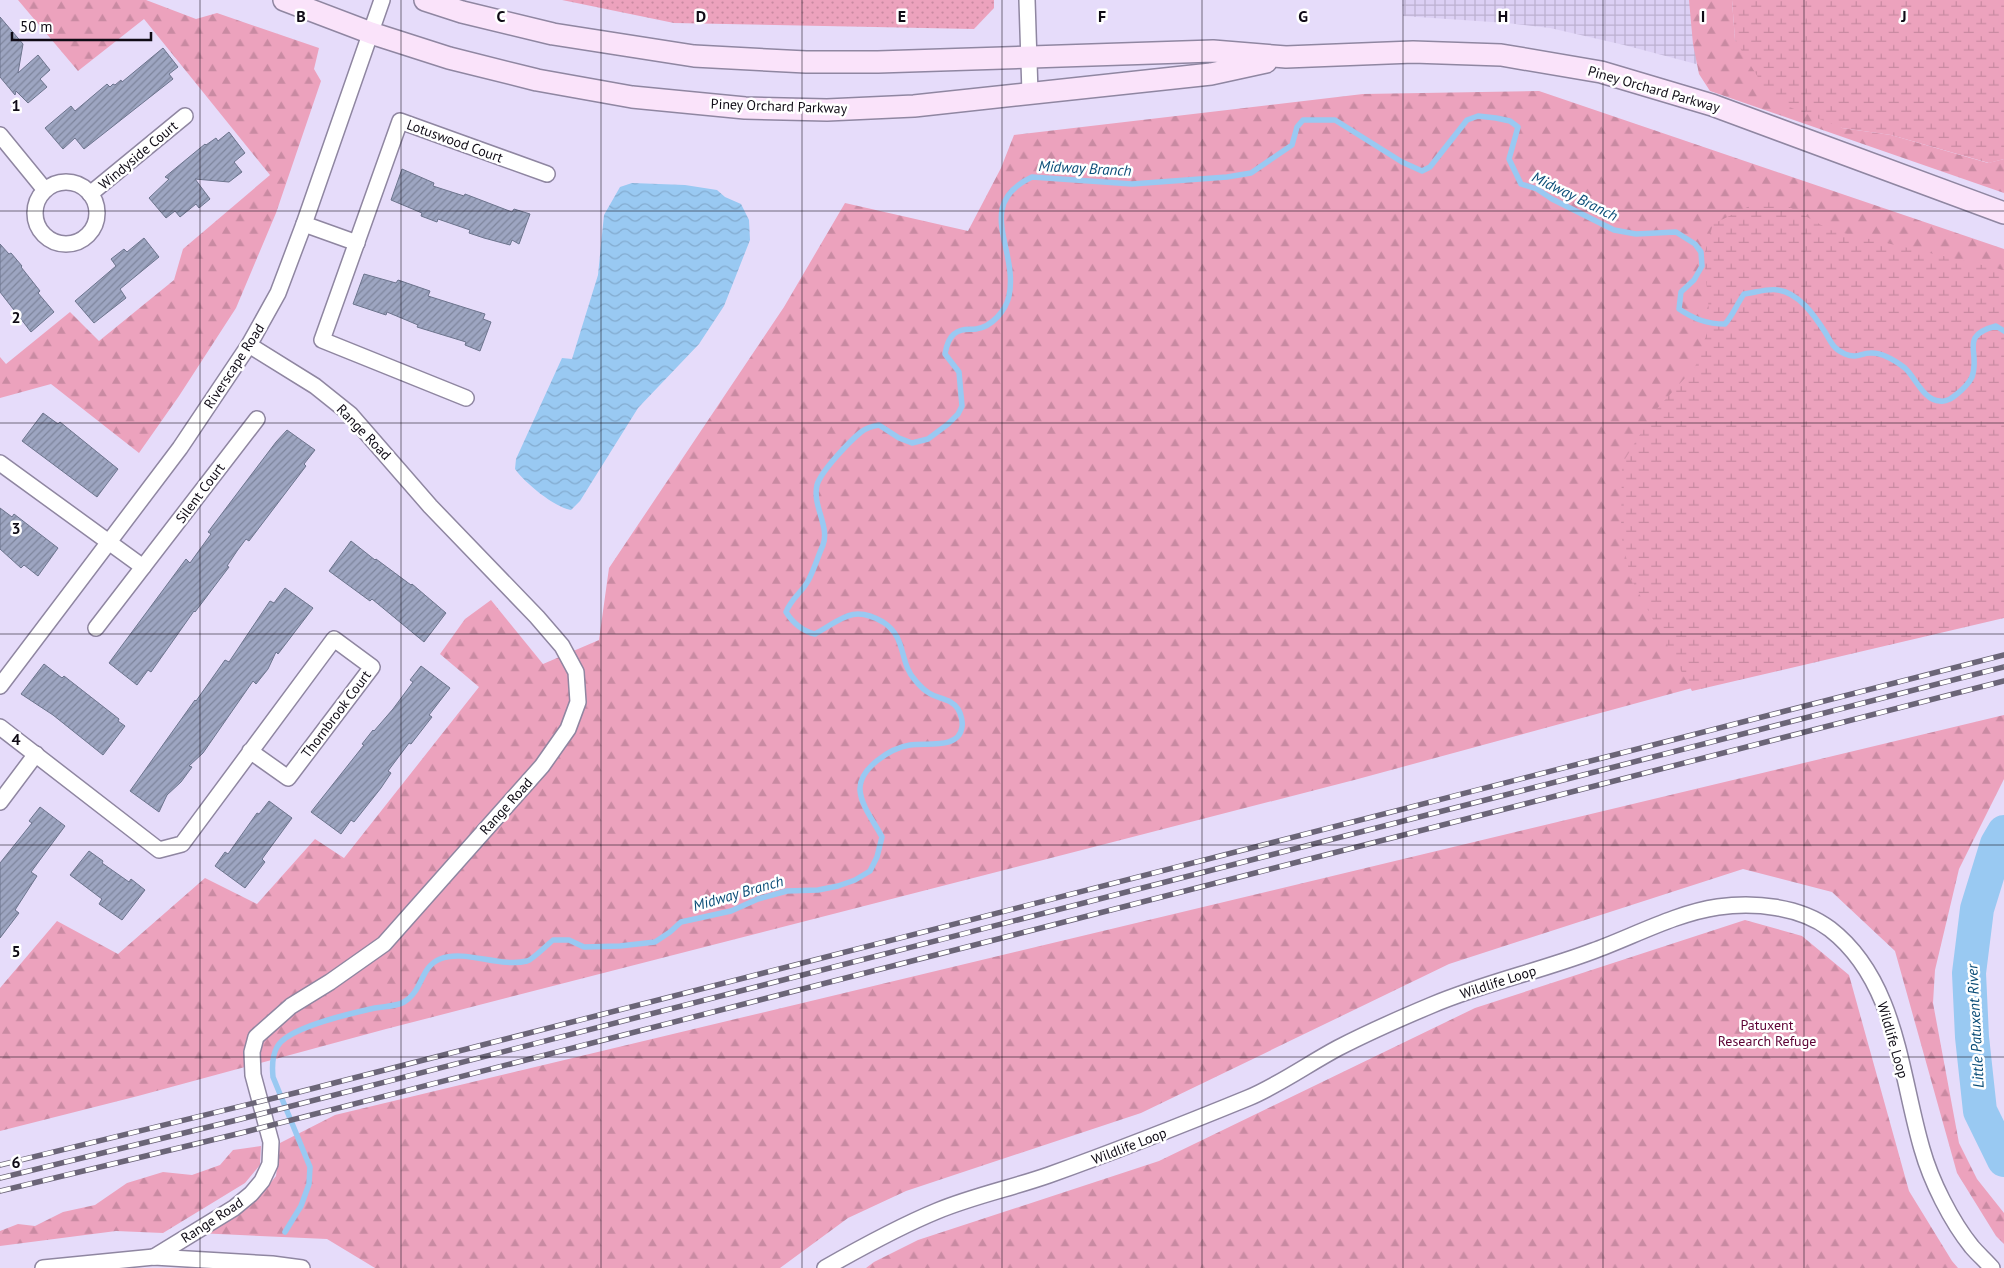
<svg xmlns="http://www.w3.org/2000/svg" width="2004" height="1268" viewBox="0 0 2004 1268" font-family="'PT Sans',sans-serif">
<style>
.industrial{fill:url(#industrial-grid)}
.grass{fill:url(#grass-dots)}
.forest{fill:url(#forest-firs)}
.wetland{fill:url(#wetland-marsh)}
.water{fill:url(#water-waves)}
.lines{fill:none;stroke-linecap:round;stroke-linejoin:round}
.stream{stroke:#99c9f2;stroke-width:5.5}
.river{stroke:#99c9f2;stroke-width:34}
.building{fill:url(#building-hatch);stroke:#6c748d}
.street-casing{stroke:#8f86a1;stroke-width:18}
.secondary-casing{stroke:#8f86a1;stroke-width:24}
.street{stroke:#fff;stroke-width:15}
.secondary{stroke:#fae3fa;stroke-width:21}
.rail-casing{stroke:#6b6577;stroke-width:5.5}
.rail{stroke:#fff;stroke-width:4;stroke-dasharray:11;stroke-linecap:butt}
.grid{fill:none;stroke:#0f0b15;stroke-width:1;stroke-opacity:0.55}
.labels{text-anchor:middle;dominant-baseline:central;stroke-width:5;stroke-linejoin:round;paint-order:stroke}
.street-label{font-size:14px;fill:#0f0b15;stroke:#fff}
.park-label{font-size:14px;fill:#5d0234;stroke:#fff}
.water-label{font-size:15px;font-style:italic;fill:#0a4d78;stroke:#fff}
.grid-label{font-size:16px;text-anchor:middle;font-weight:bold;fill:#0f0b15;stroke:#fff;stroke-width:5;stroke-linejoin:round;paint-order:stroke}
</style>
<defs>
<pattern id="industrial-grid" width="8" height="8" patternUnits="userSpaceOnUse" patternTransform="scale(1.25)"><rect width="8" height="8" fill="#dcd0f4"/><path d="M0 4h8M4 0v8" fill="none" stroke="#bcb1d0"/></pattern>
<pattern id="grass-dots" width="8" height="8" patternUnits="userSpaceOnUse" patternTransform="scale(1.25)"><rect width="8" height="8" fill="#eca2bd"/><path d="M2 2h.1M6 6h.1" fill="none" stroke="#c98aa2" stroke-width="1.8" stroke-linecap="round"/></pattern>
<pattern id="forest-firs" width="22" height="20" patternUnits="userSpaceOnUse" patternTransform="scale(1.25)"><rect width="22" height="20" fill="#eca2bd"/><path d="M5 1l3.5 6h-7zM16 11l3.5 6h-7z" fill="#c98aa2"/></pattern>
<pattern id="wetland-marsh" width="20" height="14" patternUnits="userSpaceOnUse" patternTransform="scale(1.25)"><rect width="20" height="14" fill="#eca2bd"/><path d="M1 5h8M5 5V1M11 12h8M15 12V8" fill="none" stroke="#c98aa2"/></pattern>
<pattern id="water-waves" width="16" height="10" patternUnits="userSpaceOnUse" patternTransform="scale(1.25)"><rect width="16" height="10" fill="#99c9f2"/><path d="M0 5q4-4 8 0t8 0" fill="none" stroke="#83abcf"/></pattern>
<pattern id="building-hatch" width="6" height="6" patternUnits="userSpaceOnUse" patternTransform="scale(1.25)"><rect width="6" height="6" fill="#9da5c1"/><path d="M-1 1l2-2M0 6l6-6M5 7l2-2" fill="none" stroke="#7e859c"/></pattern>
</defs>
<rect width="100%" height="100%" fill="#e6dcfa"/>
<polygon class="industrial" points="1402,0 1708,0 1715,69 1624,45 1550,28 1507,23 1403,16"/>
<polygon class="grass" points="562,0 994,0 994,8 974,29 674,23"/>
<g class="forest">
<polygon points="18,0 146,0 196,19 217,13 319,48 314,69 321,81 276,213 236,308 179,396 139,453 51,384 0,398 0,357 6,364 70,312 99,341 174,280 183,249 270,175 144,19 78,71"/>
<polygon points="1689,0 1732,0 1735,40 1842,128 1891,135 1988,163 2004,159 2004,193 1710,91 1699,74 1693,44"/>
<polygon points="1539,91 2004,249 2004,597 1740,675 1358,779 386,1029 138,1096 0,1131 0,988 57,921 118,954 205,878 257,904 315,839 344,858 479,687 440,654 465,619 491,600 543,664 599,640 609,568 784,307 845,203 968,231 1001,168 1014,135 1363,94"/>
<polygon points="2004,715 2004,779 1959,869 1935,970 1933,1003 1959,1143 1977,1179 2004,1213 2004,1244 1996,1236 1957,1173 1895,951 1832,892 1743,869 1449,964 1141,1113 906,1191 848,1218 780,1268 375,1268 327,1239 197,1233 260,1196 276,1176 280,1143 335,1115"/>
<polygon points="1745,920 1802,936 1849,975 1909,1191 1952,1261 1958,1268 866,1268 874,1262 918,1240 1159,1161 1475,1008"/>
<polygon points="261,1146 260,1165 245,1183 163,1233 116,1231 0,1246 0,1231 18,1224 35,1226 63,1212 95,1205 127,1183 163,1172 192,1175 220,1165 233,1150"/>
</g>
<g class="wetland">
<polygon points="1732,0 2004,0 2004,159 1989,163 1891,135 1842,128 1772,100 1735,40"/>
<polygon points="1770,196 1830,230 2004,270 2004,618 1692,691 1631,579 1621,535 1622,464 1653,413 1695,367 1710,324 1704,255 1713,224"/>
</g>
<path class="water" d="M632,183L685,185L717,190L725,197L741,204L749,220L750,240L724,306L699,344L638,408L580,501L571,510C554,507 525,483 515,469L516,459L562,358L572,359L598,275L604,215L620,187Z"/>
<g class="lines">
<path class="stream" d="M285,1232L301,1206L309,1184L310,1167L273,1077C272,1067 272,1056 277,1047C287,1027 353,1013 375,1008C384,1006 395,1007 404,1002C423,991 420,967 440,959C465,949 500,968 527,961C532,960 547,945 553,940H569L584,947L620,946L655,942L670,932L681,922L731,911L758,899L787,891L818,890L838,886L855,880L870,871L877,857L882,837C875,823 861,806 860,790C859,768 891,748 910,745C926,742 959,750 962,727C963,722 961,714 958,709C951,698 938,699 929,693C924,690 919,685 915,680C899,663 907,637 883,622C852,604 841,620 815,634C802,631 793,623 786,612C791,599 802,592 808,581C814,570 818,556 823,545C830,526 812,506 817,485C821,471 850,441 861,432C866,428 873,426 879,425L899,438L912,443L928,439L948,424L958,414L962,406L959,372L945,354C946,348 949,338 954,334C961,328 968,330 976,329C992,327 1006,310 1009,296C1019,249 973,205 1032,177L1132,184L1227,177L1251,173L1292,145L1297,127L1303,120H1335L1402,162L1422,171L1430,167L1467,120L1478,116L1496,118L1510,121L1518,127L1509,159L1521,184L1537,189L1552,199L1614,230L1636,234L1676,232L1695,244L1701,252L1702,266L1694,280L1681,292L1679,309C1694,319 1707,324 1725,324C1733,315 1737,304 1744,294C1754,293 1768,288 1778,290C1799,293 1814,315 1825,332C1831,342 1833,349 1845,354C1857,359 1861,353 1870,353C1882,352 1896,361 1905,368C1915,377 1924,401 1940,401C1947,402 1952,398 1957,394C1962,390 1969,383 1972,377C1981,352 1958,336 1996,326L2004,331"/>
<polyline class="river" points="2004,832 1997,844 1977,909 1969,973 1972,1037 1980,1111 2004,1160"/>
</g>
<g class="building">
<polygon points="0,17 23,44 18,73 38,55 50,70 40,79 47,87 28,103 16,91 15,95 0,77"/>
<polygon points="163,48 178,67 169,74 173,79 84,149 75,138 63,149 45,128 71,106 75,111 107,84 110,87 113,84 115,85 121,80 122,82"/>
<polygon points="229,132 245,153 234,162 242,172 229,182 195,179 210,199 199,208 196,204 180,217 175,211 166,218 149,198 169,179 165,177 205,144 206,145 216,138 218,141"/>
<polygon points="402,169 434,183 433,186 464,196 465,194 512,212 514,209 530,214 519,244 512,240 510,245 484,238 469,233 470,230 438,219 437,222 421,216 422,213 391,200"/>
<polygon points="144,238 159,257 120,289 126,298 94,323 75,301 116,266 111,259 124,249 127,252"/>
<polygon points="0,244 9,254 11,253 22,266 21,267 40,291 38,293 54,312 31,332 0,292"/>
<polygon points="364,274 396,283 398,280 430,291 428,296 485,314 483,319 491,322 480,351 465,345 466,342 417,327 418,325 387,312 386,315 353,304"/>
<polygon points="43,413 58,424 60,422 118,469 97,497 22,441"/>
<polygon points="287,430 315,450 304,464 306,466 249,541 246,539 237,551 227,566 229,567 195,612 194,611 151,672 148,670 137,685 109,663 186,559 190,563 211,534 208,532 276,442"/>
<polygon points="0,508 12,517 14,514 58,548 38,576 24,565 21,568 0,549"/>
<polygon points="351,541 375,560 376,559 411,585 412,584 446,613 424,642 372,599 370,601 329,571"/>
<polygon points="285,588 313,608 278,654 276,652 268,669 256,684 253,681 203,753 189,766 192,767 181,782 167,795 159,812 130,791 195,700 196,701 225,660 229,662 270,601 274,603"/>
<polygon points="44,664 62,678 64,676 119,719 118,721 125,726 103,755 53,715 21,694"/>
<polygon points="421,666 450,688 429,715 432,717 411,744 409,743 388,771 391,773 381,788 354,822 351,820 341,834 311,812 364,745 362,744 373,730 374,731 393,709 413,682 410,680"/>
<polygon points="269,801 292,818 262,859 265,862 245,888 215,866 225,852 228,854 257,813 259,814"/>
<polygon points="40,807 65,826 31,872 37,876 15,910 19,913 0,938 0,863 32,823 29,821"/>
<polygon points="89,851 103,861 102,863 129,882 131,879 145,890 122,920 99,904 102,899 70,875"/>
</g>
<g class="lines">
<g class="street-casing">
<g id="street">
<polyline points="1027,0 1030,93"/>
<polyline points="0,135 45,190"/>
<circle cx="66" cy="213" r="31"/>
<polyline points="90,194 185,116"/>
<polyline points="304,224 357,243"/>
<polyline points="466,398 322,340 400,121 547,174"/>
<polyline points="0,463 143,567"/>
<polyline points="96,628 257,419"/>
<polyline points="0,686 180,448 249,345 278,293 304,224 382,0"/>
<polyline points="0,727 159,850 182,844 334,639 372,667 288,778 250,751"/>
<polyline points="0,802 36,754"/>
<polyline points="154,1257 234,1208 251,1194 262,1181 270,1164 271,1142 253,1075 252,1052 256,1037 291,1006 330,982 384,944 542,766 568,729 578,702 576,672 562,646 537,617 430,506 350,414 315,386 249,345"/>
<polyline points="43,1268 154,1257 272,1264 302,1268"/>
<path d="M825,1268C862,1247 898,1227 937,1211C973,1196 1012,1188 1049,1175C1116,1151 1182,1125 1248,1098C1279,1085 1308,1064 1338,1048C1369,1032 1401,1018 1432,1005C1484,983 1540,971 1593,951C1632,937 1676,913 1718,907C1754,902 1800,906 1830,929C1897,981 1900,1074 1922,1149C1931,1181 1951,1221 1972,1247C1978,1254 1986,1261 1992,1268"/>
</g>
</g>
<g class="secondary-casing">
<g id="secondary">
<polyline points="284,0 371,33 449,58 537,80 632,97 745,108 827,110 914,106 1211,74 1266,62"/>
<polyline points="425,0 462,12 553,34 694,56 806,62 878,62 1213,51 1286,57 1413,52 1501,55 1601,72 1712,105 2004,213"/>
</g>
</g>
<use href="#street" class="street"/>
<use href="#secondary" class="secondary"/>
<g class="rail-casing">
<g id="rail">
<polyline points="0,1165 299,1092 2004,655"/>
<polyline points="0,1178 237,1120 2004,667"/>
<polyline points="0,1191 241,1133 2004,681"/>
</g>
</g>
<use href="#rail" class="rail"/>
</g>
<path class="grid" d="M200,0V1268M401,0V1268M601,0V1268M802,0V1268M1002,0V1268M1202,0V1268M1403,0V1268M1603,0V1268M1804,0V1268M0,211H2004M0,423H2004M0,634H2004M0,845H2004M0,1057H2004"/>
<g class="labels">
<g class="street-label">
<text transform="translate(1654 89) rotate(16)">Piney Orchard Parkway</text>
<text transform="translate(779 106) rotate(2)">Piney Orchard Parkway</text>
<text transform="translate(455 141) rotate(20)">Lotuswood Court</text>
<text transform="translate(138 155) rotate(-40)">Windyside Court</text>
<text transform="translate(234 366) rotate(-57)">Riverscape Road</text>
<text transform="translate(364 432) rotate(46)">Range Road</text>
<text transform="translate(200 493) rotate(-53)">Silent Court</text>
<text transform="translate(336 714) rotate(-53)">Thornbrook Court</text>
<text transform="translate(506 806) rotate(-48)">Range Road</text>
<text transform="translate(1498 982) rotate(-18)">Wildlife Loop</text>
<text transform="translate(1893 1040) rotate(74)">Wildlife Loop</text>
<text transform="translate(1129 1146) rotate(-21)">Wildlife Loop</text>
<text transform="translate(212 1220) rotate(-33)">Range Road</text>
</g>
<g class="park-label">
<text x="1767" y="1025">Patuxent<tspan x="1767" dy="16">Research Refuge</tspan></text>
</g>
<g class="water-label">
<text transform="translate(1085 168) rotate(3)">Midway Branch</text>
<text transform="translate(1575 196) rotate(26)">Midway Branch</text>
<text transform="translate(738 893) rotate(-16)">Midway Branch</text>
<text transform="translate(1975 1026) rotate(-93)">Little Patuxent River</text>
</g>
</g>
<g class="grid-label">
<text x="301" y="22">B</text>
<text x="501" y="22">C</text>
<text x="701" y="22">D</text>
<text x="902" y="22">E</text>
<text x="1102" y="22">F</text>
<text x="1303" y="22">G</text>
<text x="1503" y="22">H</text>
<text x="1703" y="22">I</text>
<text x="1904" y="22">J</text>
<text x="16" y="111">1</text>
<text x="16" y="323">2</text>
<text x="16" y="534">3</text>
<text x="16" y="745">4</text>
<text x="16" y="957">5</text>
<text x="16" y="1168">6</text>
</g>
<path d="M12 32v8h139v-8" fill="none" stroke="#0f0b15" stroke-width="2.5"/>
<text x="20" y="32" font-size="15" fill="#0f0b15" stroke="#ffffff" stroke-width="4" paint-order="stroke">50 m</text>
</svg>
